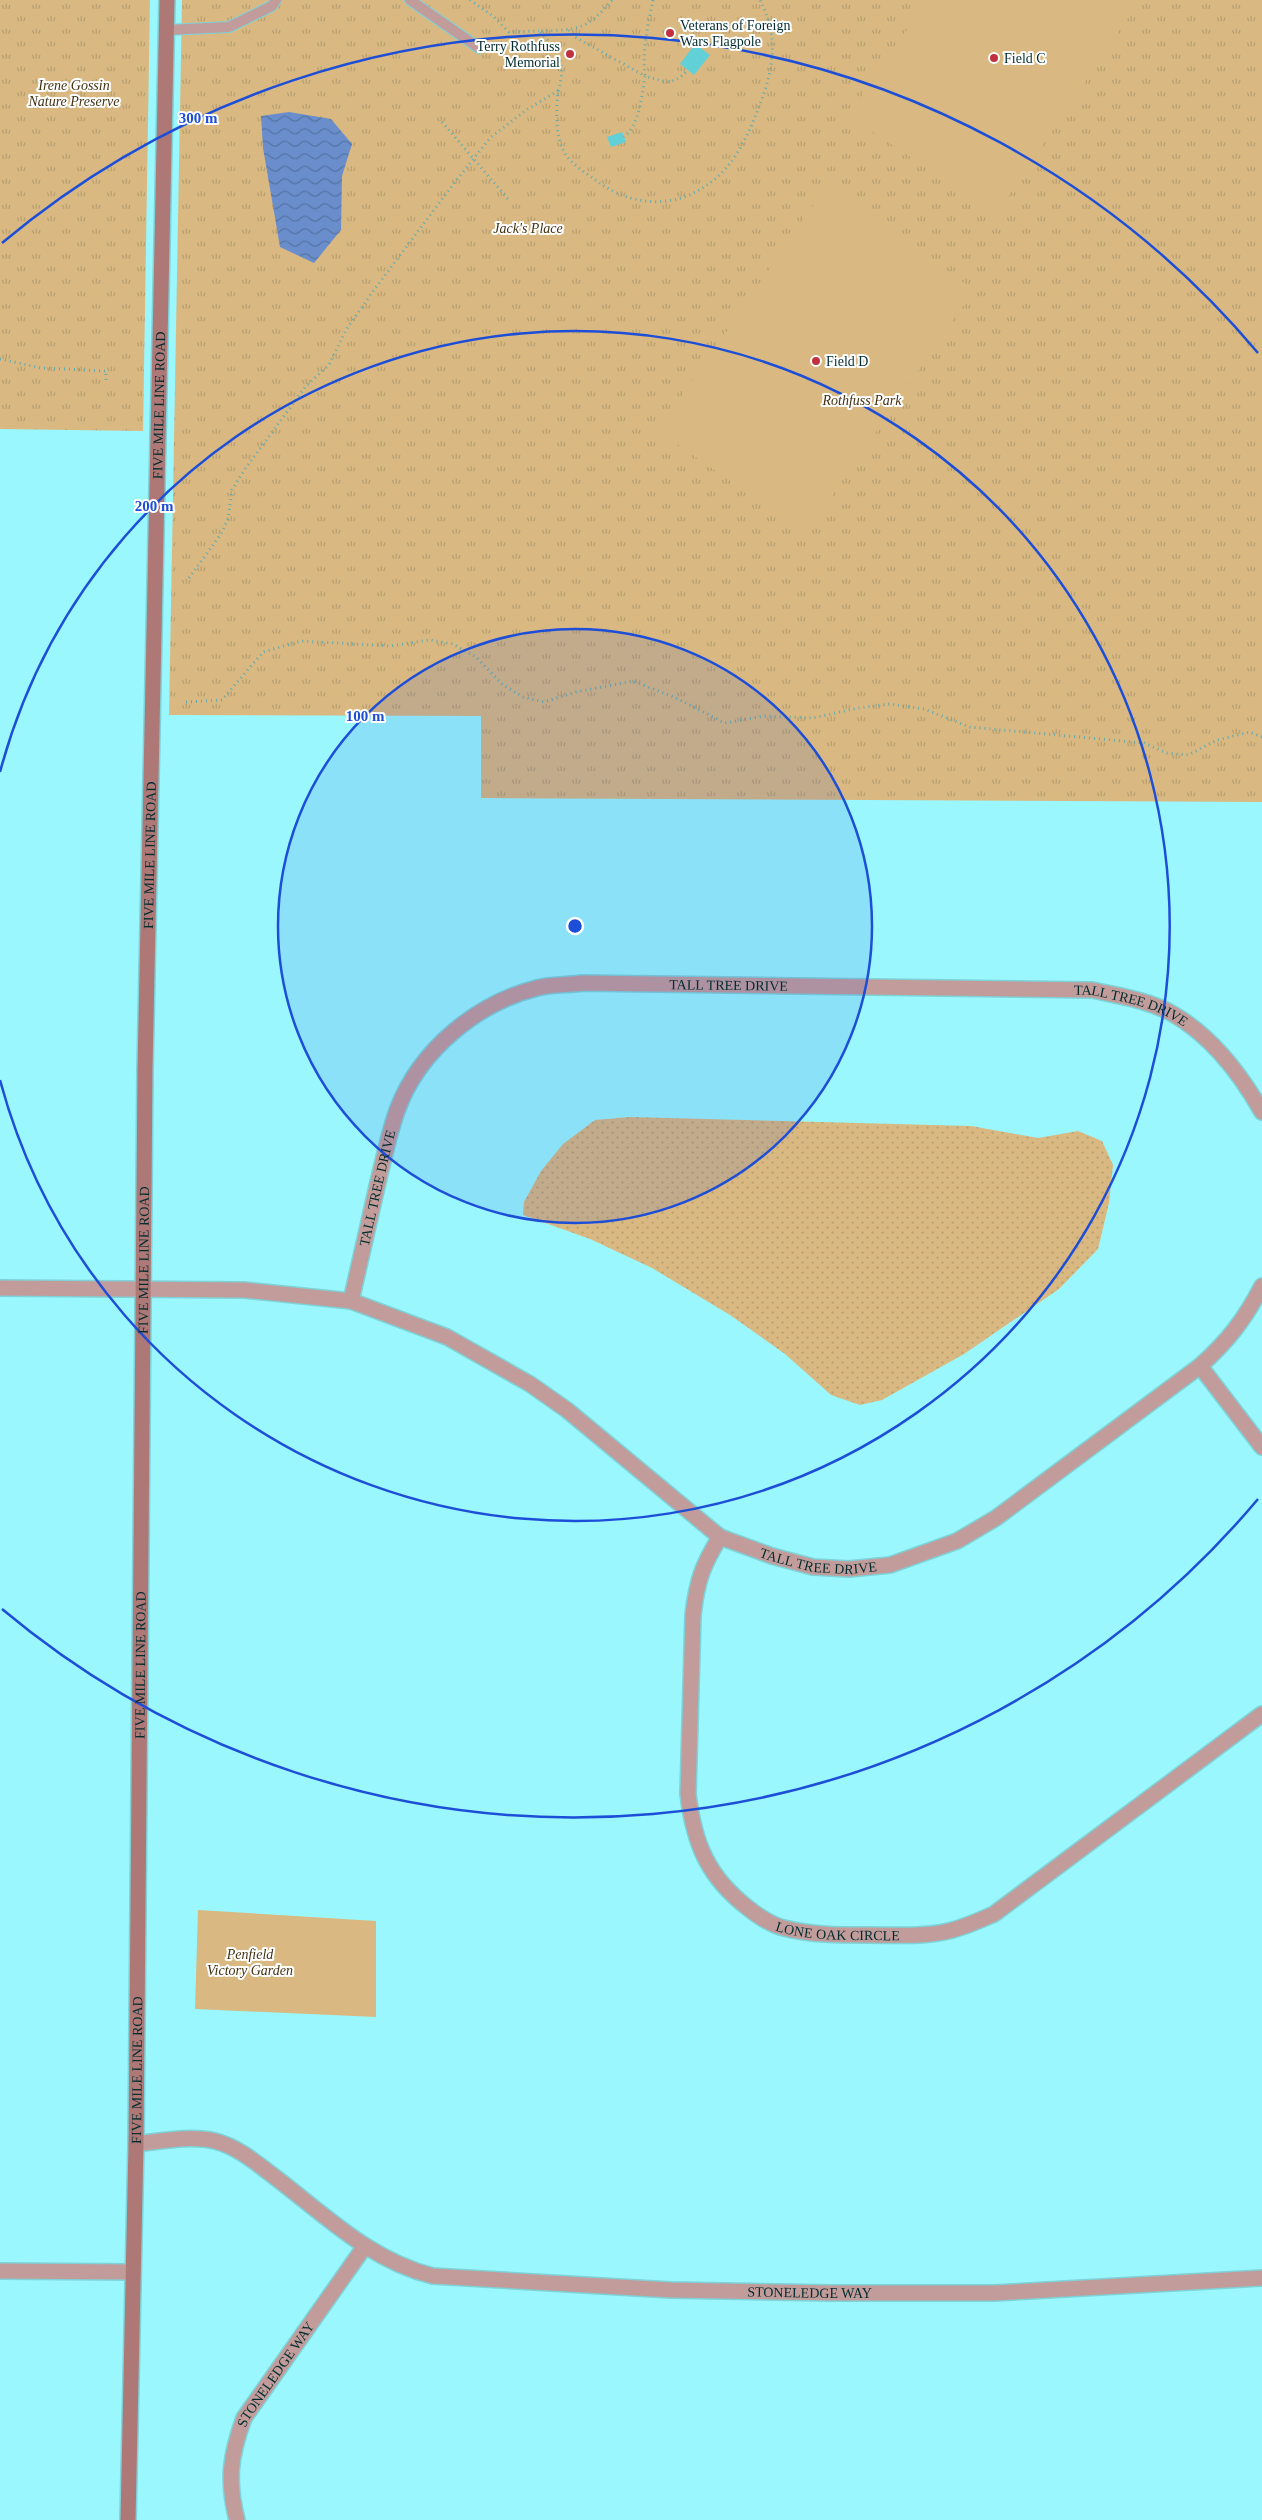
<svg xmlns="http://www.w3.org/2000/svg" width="1262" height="2520" viewBox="0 0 1262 2520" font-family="'Times New Roman',serif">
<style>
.grass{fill:url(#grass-dots)}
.park{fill:url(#park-tufts)}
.garden{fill:#d9b981}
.water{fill:url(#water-waves)}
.building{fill:#61d0d7}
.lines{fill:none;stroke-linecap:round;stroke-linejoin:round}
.lane-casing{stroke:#7ed2d8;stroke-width:12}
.street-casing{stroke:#7ed2d8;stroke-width:18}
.secondary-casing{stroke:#7ed2d8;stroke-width:18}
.path{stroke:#61abb0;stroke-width:3;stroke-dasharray:1 4;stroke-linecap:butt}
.lane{stroke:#c29c9b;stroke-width:10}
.street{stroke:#c29c9b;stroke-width:15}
.secondary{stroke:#ae7877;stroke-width:15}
.ring{fill:none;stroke:#1d4ed8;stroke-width:2.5}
.poi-dot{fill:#c0303f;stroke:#fff;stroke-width:2}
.labels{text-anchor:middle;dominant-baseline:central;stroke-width:4;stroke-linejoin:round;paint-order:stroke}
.poi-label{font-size:14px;fill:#012c2e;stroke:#fff;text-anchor:start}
.park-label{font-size:14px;font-style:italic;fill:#433212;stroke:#fff}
.street-label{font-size:14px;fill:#012c2e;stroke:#fff}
.centre{fill:#1d4ed8;stroke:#fff;stroke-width:2.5}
.ring-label{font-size:15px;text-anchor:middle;font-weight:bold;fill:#1d4ed8;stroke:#fff;stroke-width:4;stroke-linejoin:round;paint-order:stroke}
</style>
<defs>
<pattern id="grass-dots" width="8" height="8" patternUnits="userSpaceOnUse" patternTransform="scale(1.25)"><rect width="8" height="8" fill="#d9b981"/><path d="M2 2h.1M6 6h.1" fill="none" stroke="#b89f70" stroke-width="1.8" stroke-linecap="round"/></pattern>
<pattern id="park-tufts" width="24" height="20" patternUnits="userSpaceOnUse" patternTransform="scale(1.25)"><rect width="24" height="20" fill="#d9b981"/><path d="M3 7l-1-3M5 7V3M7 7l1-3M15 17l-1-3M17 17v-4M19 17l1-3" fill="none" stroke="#b89f70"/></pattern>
<pattern id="water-waves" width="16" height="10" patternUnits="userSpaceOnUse" patternTransform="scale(1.25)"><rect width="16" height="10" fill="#6a8ecc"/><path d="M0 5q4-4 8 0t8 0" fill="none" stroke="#5574a6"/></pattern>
</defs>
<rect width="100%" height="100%" fill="#9af7fd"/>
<polygon class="grass" points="630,1117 971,1126 1038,1138 1078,1131 1102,1141 1113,1165 1109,1203 1098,1249 1059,1289 964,1354 882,1400 860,1405 831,1395 785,1354 730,1315 652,1268 590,1239 523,1215 524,1202 541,1171 563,1144 595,1120"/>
<g class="park">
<polygon points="0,0 150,0 143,431 0,429"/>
<polygon points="182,0 1262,0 1262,802 481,798 481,716 169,715"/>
</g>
<g class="garden">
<polygon points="927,0 1140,0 997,213 848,116"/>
<polygon points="827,185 974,290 806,533 658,431"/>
<polygon points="198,1910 376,1921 376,2017 195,2009"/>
</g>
<polygon class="water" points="289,112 331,119 352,144 342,176 341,230 314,263 280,247 263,148 261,116"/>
<g class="building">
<polygon points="695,44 710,55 694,75 680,64"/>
<polygon points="622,132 626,142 611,147 607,137"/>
</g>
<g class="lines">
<g class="lane-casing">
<g id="lane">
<polyline points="410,0 479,48"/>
<polyline points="167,30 229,27 272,6 276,0"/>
</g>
</g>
<g class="street-casing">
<g id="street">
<path id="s1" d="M0,1288L244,1290L351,1301L447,1337L530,1384L567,1410L720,1537L772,1556L813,1567L849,1569L890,1565L957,1541L996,1518L1200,1366C1228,1341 1245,1319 1262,1286"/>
<path id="s2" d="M351,1301C360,1261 369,1222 378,1182C384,1158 389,1132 398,1108C420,1050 477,1003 537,988C551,984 568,985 583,983L1092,990C1119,996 1148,1000 1173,1014C1211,1036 1241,1075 1262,1112"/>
<polyline points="1200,1366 1262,1447"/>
<path id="s3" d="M720,1537C702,1566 697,1581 693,1615L688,1794C694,1844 708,1877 748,1908C758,1916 771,1925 784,1928C811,1935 840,1935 868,1935C893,1935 919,1937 944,1932C961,1929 978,1921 994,1914L1262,1714"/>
<path id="s4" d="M136,2144C161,2141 191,2135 215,2141C239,2147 260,2166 280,2181C328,2218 372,2261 433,2276L671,2290L832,2293H994L1262,2278"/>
<polyline points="0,2271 133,2272"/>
<path id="s5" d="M237,2520C227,2481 230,2456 244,2418L365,2246"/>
</g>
</g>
<g class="secondary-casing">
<g id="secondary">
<path id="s6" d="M128,2520L136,2144L145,1070L167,0"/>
</g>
</g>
<g class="path">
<polyline points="470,0 493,16 509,32 539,31"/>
<path d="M653,0C648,25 642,50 645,76C666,82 671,87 688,70"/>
<path d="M569,30L573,36L645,76C642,94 640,124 624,137"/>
<path d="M558,91C567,63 559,51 539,31C577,30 587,30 612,0"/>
<polyline points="442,122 508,199"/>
<polyline points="0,359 41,368 106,371 106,381"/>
<path d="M189,578L221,534L228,519L232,490L245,469L306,386L329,365L346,330L371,294L455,182L491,137L526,110L558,91C556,113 554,143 570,160C576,167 586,173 594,179C638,213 691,209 728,166C741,150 751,128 758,109C767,87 774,64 772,40C771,26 766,12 760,0"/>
<polyline points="186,702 222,700 263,652 301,641 390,646 429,640 453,644 476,657 503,685 523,697 544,702 576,692 633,681 676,698 725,723 764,716 813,718 858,708 890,704 924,709 970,727 1144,743 1167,753 1188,755 1217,740 1250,732 1262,737"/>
</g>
<use href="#lane" class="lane"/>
<use href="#street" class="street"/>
<use href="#secondary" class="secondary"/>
</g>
<circle cx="575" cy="926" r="297" fill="#1d4ed8" fill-opacity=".12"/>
<g class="ring">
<circle cx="575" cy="926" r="297"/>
<path d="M0 772A595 595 0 1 1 0 1080"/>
<path d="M1258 1499A892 892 0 0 1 2 1609M2 243A892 892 0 0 1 1258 353"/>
</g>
<g class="poi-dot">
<circle cx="670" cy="33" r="5"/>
<circle cx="570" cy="54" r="5"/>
<circle cx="994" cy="58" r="5"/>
<circle cx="816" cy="361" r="5"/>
</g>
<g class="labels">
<g class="poi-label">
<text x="680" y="25">Veterans of Foreign<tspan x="680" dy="16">Wars Flagpole</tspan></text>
<text x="560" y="46" text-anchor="end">Terry Rothfuss<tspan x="560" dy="16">Memorial</tspan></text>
<text x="1004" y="58">Field C</text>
<text x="826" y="361">Field D</text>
</g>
<g class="park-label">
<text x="74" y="85">Irene Gossin<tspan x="74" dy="16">Nature Preserve</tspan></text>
<text x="528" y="228">Jack's Place</text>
<text x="862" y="400">Rothfuss Park</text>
<text x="250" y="1954">Penfield<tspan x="250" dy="16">Victory Garden</tspan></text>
</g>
<g class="street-label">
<text stroke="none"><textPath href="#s6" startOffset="2115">FIVE MILE LINE ROAD</textPath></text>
<text stroke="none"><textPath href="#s6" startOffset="1665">FIVE MILE LINE ROAD</textPath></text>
<text stroke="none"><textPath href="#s2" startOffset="581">TALL TREE DRIVE</textPath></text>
<text stroke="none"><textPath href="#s2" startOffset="986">TALL TREE DRIVE</textPath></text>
<text stroke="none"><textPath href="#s2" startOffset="116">TALL TREE DRIVE</textPath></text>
<text stroke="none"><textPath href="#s6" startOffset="1260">FIVE MILE LINE ROAD</textPath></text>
<text stroke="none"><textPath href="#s1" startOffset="896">TALL TREE DRIVE</textPath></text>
<text stroke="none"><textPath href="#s6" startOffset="855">FIVE MILE LINE ROAD</textPath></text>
<text stroke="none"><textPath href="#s3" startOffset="491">LONE OAK CIRCLE</textPath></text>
<text stroke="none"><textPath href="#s6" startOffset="450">FIVE MILE LINE ROAD</textPath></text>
<text stroke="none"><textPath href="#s4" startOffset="715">STONELEDGE WAY</textPath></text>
<text stroke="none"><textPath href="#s5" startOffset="158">STONELEDGE WAY</textPath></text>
</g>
</g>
<circle cx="575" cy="926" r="8" class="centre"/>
<g class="ring-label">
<text x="198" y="123">300 m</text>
<text x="154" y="511">200 m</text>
<text x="365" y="721">100 m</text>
</g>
</svg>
